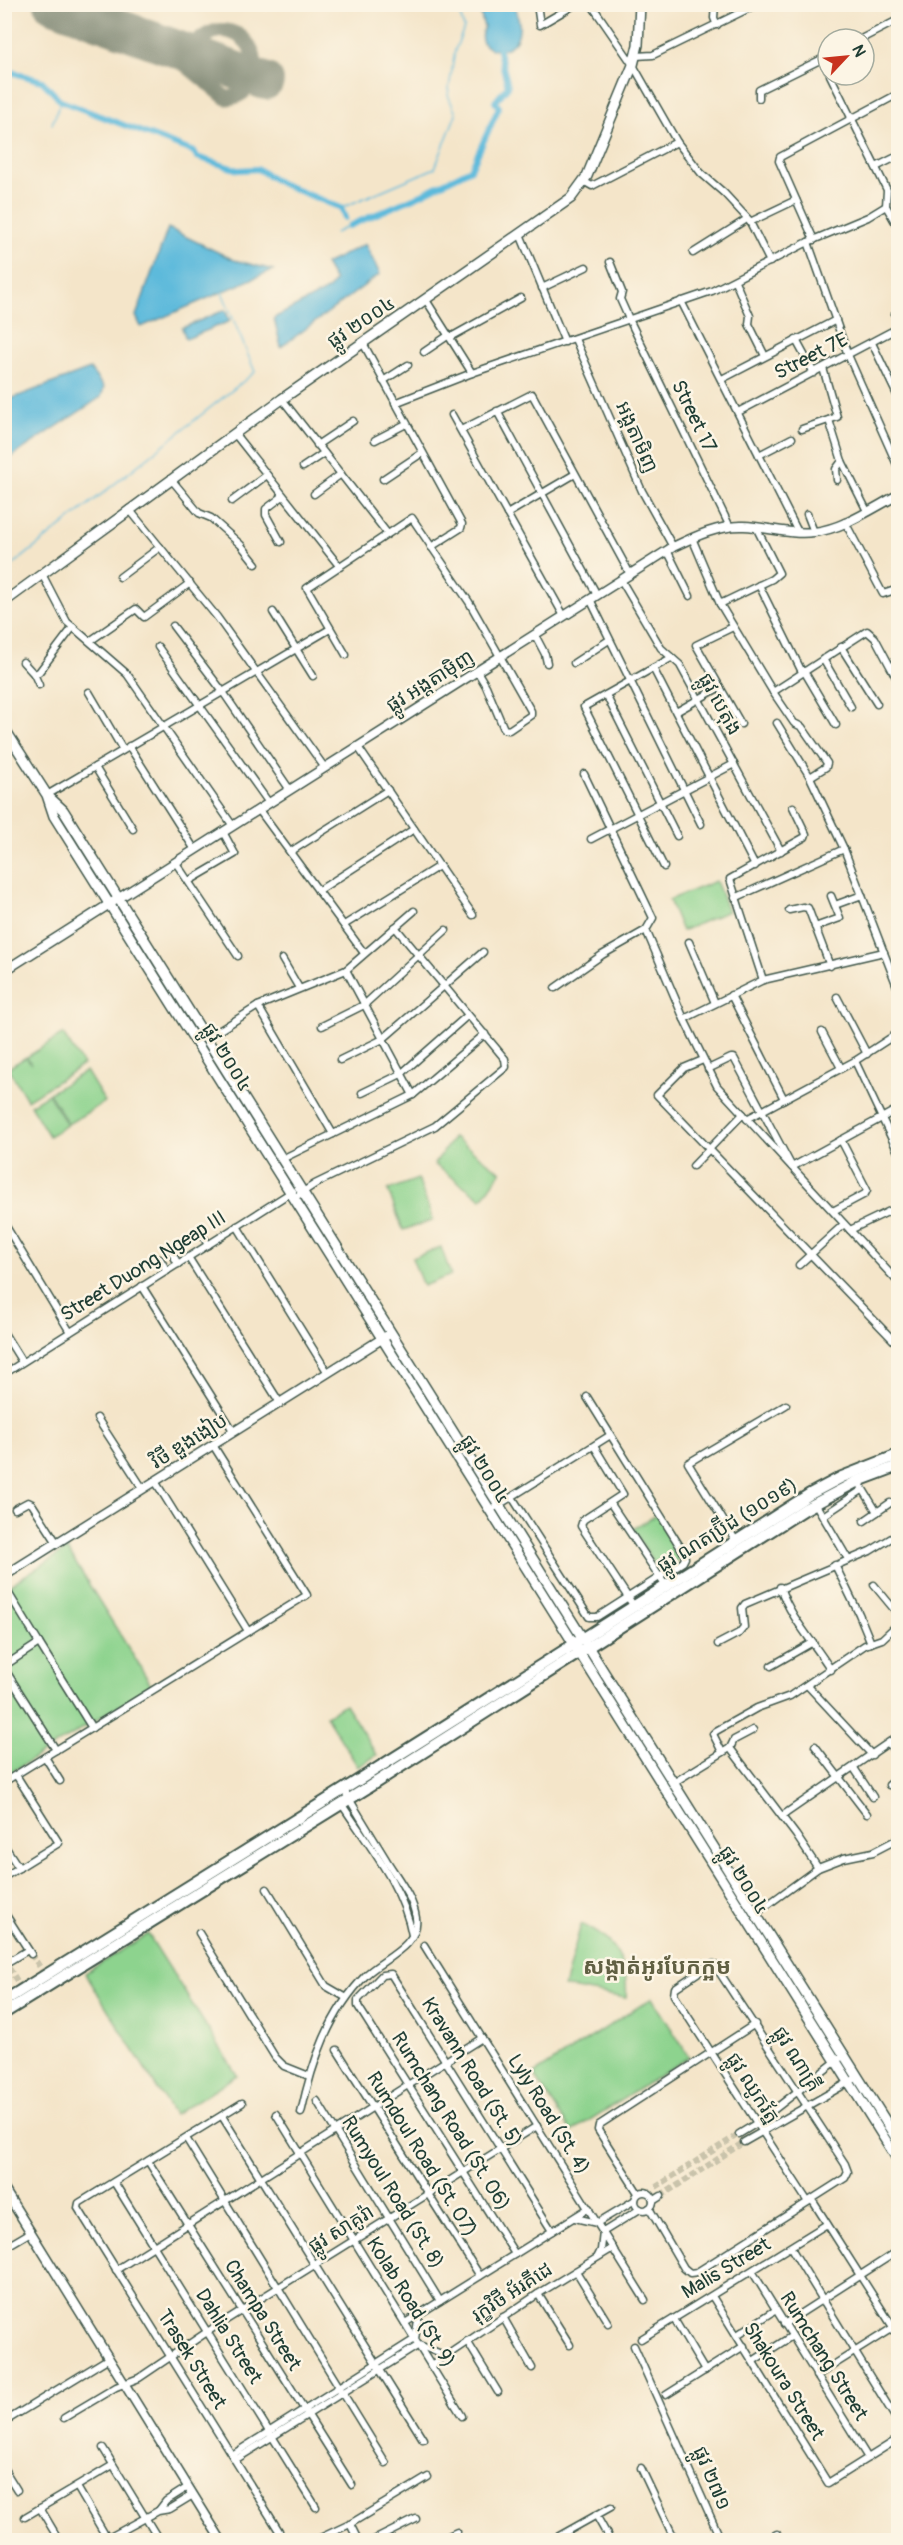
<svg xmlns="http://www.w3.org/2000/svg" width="903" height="2545" viewBox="0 0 903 2545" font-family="Pangolin,'Noto Sans Khmer',sans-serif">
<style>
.green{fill:#8dd38e;stroke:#568861;stroke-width:1.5}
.water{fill:#5dbadb;stroke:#3e7c88;stroke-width:1.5}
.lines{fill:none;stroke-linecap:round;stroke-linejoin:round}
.stream{stroke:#5dbadb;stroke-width:1.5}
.canal{stroke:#5dbadb;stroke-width:6}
.taxiway{stroke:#8a917e;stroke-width:15}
.runway{stroke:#8a917e;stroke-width:38}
.minor-tunnel{stroke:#c9c3ab;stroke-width:6;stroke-dasharray:6 3;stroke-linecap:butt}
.minor-casing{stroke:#3f564a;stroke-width:9}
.tertiary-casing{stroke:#3f564a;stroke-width:11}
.secondary-casing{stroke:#3f564a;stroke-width:12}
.primary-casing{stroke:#3f564a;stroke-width:14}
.minor{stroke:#fff;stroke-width:6}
.tertiary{stroke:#fff;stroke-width:8}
.secondary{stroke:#fff;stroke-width:9}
.primary{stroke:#fff;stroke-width:10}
.labels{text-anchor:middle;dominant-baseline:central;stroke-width:5;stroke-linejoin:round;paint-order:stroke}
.street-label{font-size:20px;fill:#1f3d34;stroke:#fcf5e5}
.quarter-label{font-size:22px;font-weight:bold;fill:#616043;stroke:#fcf5e5}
</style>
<rect width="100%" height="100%" fill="#fcf5e5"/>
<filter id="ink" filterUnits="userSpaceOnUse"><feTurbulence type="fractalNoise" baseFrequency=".0167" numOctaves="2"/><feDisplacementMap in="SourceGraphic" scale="12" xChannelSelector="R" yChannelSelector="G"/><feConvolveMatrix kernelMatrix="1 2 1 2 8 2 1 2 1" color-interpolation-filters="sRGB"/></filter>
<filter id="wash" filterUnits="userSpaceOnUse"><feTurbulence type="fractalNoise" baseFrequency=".008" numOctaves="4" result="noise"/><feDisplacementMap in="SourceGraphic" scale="24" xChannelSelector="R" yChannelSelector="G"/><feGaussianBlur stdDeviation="1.35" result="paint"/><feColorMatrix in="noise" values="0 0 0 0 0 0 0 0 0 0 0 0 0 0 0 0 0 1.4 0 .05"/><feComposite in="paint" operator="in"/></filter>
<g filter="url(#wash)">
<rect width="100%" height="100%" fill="#f4e5c9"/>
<g class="green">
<polygon points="716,881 728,911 682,931 669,900"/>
<polygon points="63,1034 83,1065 27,1100 8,1068 26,1057 31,1064 27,1057"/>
<polygon points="86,1071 105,1102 68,1124 49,1093"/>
<polygon points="48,1094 67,1125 49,1136 30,1105"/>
<polygon points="454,1137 501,1172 482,1199 434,1164"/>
<polygon points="418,1179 433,1220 403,1230 388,1190"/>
<polygon points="441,1247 451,1275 423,1286 412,1258"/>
<polygon points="658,1514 684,1556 659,1572 633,1529"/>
<polygon points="67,1549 152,1686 5,1776 5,1588"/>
<polygon points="345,1704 377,1755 358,1767 326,1716"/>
<path d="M581,1924C613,1938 629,1963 626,1998L564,1987Z"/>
<polygon points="148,1934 237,2075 174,2115 85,1973"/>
<polygon points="652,1998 689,2057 571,2132 534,2074"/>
</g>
<g class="water">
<path d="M478,5H515C517,12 520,21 519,29C518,59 470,55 484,27Z"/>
<polygon points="168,228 234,260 273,270 141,327 136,316"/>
<polygon points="365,244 380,274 281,347 274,318 329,289 335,281 325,264"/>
<polygon points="225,310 230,321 186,339 182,328"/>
<polygon points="90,369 104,388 101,397 5,461 5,401"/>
</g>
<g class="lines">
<g class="stream">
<polyline points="52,124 61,101"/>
<polyline points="341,208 435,168 456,114 448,95 455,50 464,28 457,4"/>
<polyline points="335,233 349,226"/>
<polyline points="4,572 255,372 222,292"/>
</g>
<g class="canal">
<polyline points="4,70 42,81 61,101 194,152 197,157 238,170 258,169 280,183 341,208 345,218"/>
<polyline points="349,226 418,196 471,169 499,107 495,102 508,86 499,51"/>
</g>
<path class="taxiway" d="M159,43L226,98C262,98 265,42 231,32C215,27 206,36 192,44C185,48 173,45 165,45"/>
<polyline class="runway" points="53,4 265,81"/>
</g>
</g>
<g filter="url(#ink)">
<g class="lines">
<g class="minor-tunnel">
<polyline points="31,1954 42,1970"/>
<polyline points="9,1968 19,1984"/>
<polyline points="656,2187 739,2134"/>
<polyline points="661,2196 744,2142"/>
</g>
<g class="minor-casing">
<g id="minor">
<polyline points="537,4 540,25 576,4"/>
<polyline points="591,4 633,65 677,142 701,173 724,193 749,220 770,262"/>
<polyline points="715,4 714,18 717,25"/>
<polyline points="861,39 898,20"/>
<polyline points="636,56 653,55 758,4"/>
<polyline points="822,59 828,70"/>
<polyline points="830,75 887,190 886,206 898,227"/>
<polyline points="759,98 759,90 828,56"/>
<polyline points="876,167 898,156"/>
<polyline points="585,182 592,186 677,142"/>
<polyline points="750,222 796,200"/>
<polyline points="520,234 565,342"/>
<polyline points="814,240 779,161 780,157 898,94"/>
<polyline points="808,242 848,355 898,467"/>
<polyline points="693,253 747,219"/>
<polyline points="610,262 622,292 620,299 629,319 730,527"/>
<polyline points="735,281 750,316 749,324 765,356"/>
<polyline points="542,288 586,267"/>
<polyline points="426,300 472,373"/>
<polyline points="681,301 798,532"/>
<polyline points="895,314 898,312"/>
<polyline points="451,337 521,298"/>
<polyline points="575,339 642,491 673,547"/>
<polyline points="796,340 814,373"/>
<polyline points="363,343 462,524 461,528 431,547"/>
<polyline points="872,343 898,397"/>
<polyline points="424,352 449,335"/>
<polyline points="722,379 836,320"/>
<polyline points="383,381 408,365"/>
<polyline points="282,399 387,533"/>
<polyline points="395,403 472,373 712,291 808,242 868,217 886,206"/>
<polyline points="497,411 597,595"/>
<polyline points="738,412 898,328"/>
<polyline points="452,415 564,616"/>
<polyline points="829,420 842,461 867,511"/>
<polyline points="802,429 837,417 823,368"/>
<polyline points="461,430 532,394 630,574"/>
<polyline points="234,433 340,567"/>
<polyline points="375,440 406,424"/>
<polyline points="317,445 353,421"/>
<polyline points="759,455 792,438"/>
<polyline points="303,467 324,453"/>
<polyline points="171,479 199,513 211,518 241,545 256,564"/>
<polyline points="383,479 422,453"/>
<polyline points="837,480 836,469 842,461"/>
<polyline points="314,494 341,474"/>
<polyline points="232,501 267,475"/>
<polyline points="129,509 217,617 325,768"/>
<polyline points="507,514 575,474"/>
<polyline points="807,514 814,532"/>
<polyline points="845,522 883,594 898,589"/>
<polyline points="692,538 720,604 773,692 794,723 802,727 827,763 826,767 810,777"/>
<polyline points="281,542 266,515 266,509 283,496"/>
<polyline points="667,550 690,596"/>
<polyline points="42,574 67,622 127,674 233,826"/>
<polyline points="120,577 160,547"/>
<polyline points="621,580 661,648 680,665 781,851"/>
<polyline points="759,585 802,672"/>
<polyline points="590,599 701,824"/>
<polyline points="720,604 772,579 779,573 756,527"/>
<polyline points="273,612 313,676"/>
<polyline points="173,626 223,692 290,790"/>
<polyline points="733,627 696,645 741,724"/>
<polyline points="535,635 545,654 547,663"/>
<polyline points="90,641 136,609 144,617 190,583"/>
<polyline points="158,647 269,803"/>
<polyline points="841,647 877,704"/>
<polyline points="346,655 307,588 412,518 469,602 531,711 531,715 509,730 504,729 486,686 477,671"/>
<polyline points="823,659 851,707"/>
<polyline points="23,662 34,674 39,672 73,627"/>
<polyline points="574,663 609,640"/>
<polyline points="653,668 755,866"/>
<polyline points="804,671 836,725"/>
<polyline points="34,674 39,685"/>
<polyline points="89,692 123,750"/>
<polyline points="773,692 867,631 875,638 898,681"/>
<polyline points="606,695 677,836"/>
<polyline points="676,712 720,687"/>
<polyline points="777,723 810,777 844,849 898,989"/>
<polyline points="129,746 195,850"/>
<polyline points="358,747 473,915"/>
<polyline points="95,767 133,829"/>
<polyline points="584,774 653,918 646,930 684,1019 717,1086 898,1282"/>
<polyline points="47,795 330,629"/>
<polyline points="259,810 364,953"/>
<polyline points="591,839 734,764"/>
<polyline points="290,852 388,790"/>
<polyline points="176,863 238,956"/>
<polyline points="664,867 584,707 671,658"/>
<polyline points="189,881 235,854 223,832"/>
<polyline points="318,891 414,829"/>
<polyline points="735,898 844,849"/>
<polyline points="835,905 862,895"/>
<polyline points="789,910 803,907 808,908 830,966"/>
<polyline points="344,925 439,866"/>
<polyline points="815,927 840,918 831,896"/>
<polyline points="689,942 715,1003"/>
<polyline points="282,959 299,988"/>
<polyline points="346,970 413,1095"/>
<polyline points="763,980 730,879 805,837 806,834 793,807"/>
<polyline points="555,988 602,955 646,930"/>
<polyline points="731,995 784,1099"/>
<polyline points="837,997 867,1054"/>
<polyline points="258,1006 333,1134"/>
<polyline points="684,1019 763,980 884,952"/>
<polyline points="322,1026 364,1005 446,930"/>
<polyline points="822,1032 841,1068"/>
<polyline points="206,1039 258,1006 346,970 414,911"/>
<polyline points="340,1060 383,1039 483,952"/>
<polyline points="703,1060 684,1068 657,1095 898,1345"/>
<polyline points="855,1061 898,1152"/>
<polyline points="708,1069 731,1058 734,1058 792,1167 898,1109"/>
<polyline points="362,1093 401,1074 468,1015"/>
<polyline points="747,1119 855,1061 898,1033"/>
<polyline points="282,1159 413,1095 485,1034"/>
<polyline points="693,1166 743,1114"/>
<polyline points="294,1198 315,1184 435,1126 506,1067 505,1059 395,927"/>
<polyline points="833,1211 865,1194 867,1190 841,1140"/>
<polyline points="4,1223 70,1332"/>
<polyline points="237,1226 328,1373"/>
<polyline points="850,1230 898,1207"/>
<polyline points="200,1231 208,1245"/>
<polyline points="172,1253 178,1264"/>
<polyline points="188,1257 280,1403"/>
<polyline points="160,1259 167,1271"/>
<polyline points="799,1265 844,1224"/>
<polyline points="142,1286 234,1432"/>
<polyline points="4,1333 22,1362"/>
<polyline points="4,1374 293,1191"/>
<polyline points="97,1418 143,1489"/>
<polyline points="594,1446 623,1494 583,1520 581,1526 633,1605"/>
<polyline points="155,1481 248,1631"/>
<polyline points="858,1481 877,1512"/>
<polyline points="512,1497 589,1617 597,1617 683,1562 685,1558 684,1553 587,1397"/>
<polyline points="815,1503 848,1559"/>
<polyline points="611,1504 665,1585"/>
<polyline points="15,1509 28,1502 32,1504 57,1543"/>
<polyline points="489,1511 609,1436"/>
<polyline points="823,1516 862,1490"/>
<polyline points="864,1521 890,1503"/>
<polyline points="736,1541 688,1463 786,1405"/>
<polyline points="835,1565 859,1614 871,1643"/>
<polyline points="874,1585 898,1614"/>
<path d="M780,1587C791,1619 813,1641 831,1670"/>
<polyline points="39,1643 92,1728"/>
<polyline points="718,1644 739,1633 744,1627 742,1608 745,1604 870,1551 898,1534"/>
<polyline points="4,1666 39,1643 6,1589"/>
<polyline points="771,1666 813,1642"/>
<polyline points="4,1668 56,1750"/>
<polyline points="807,1685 872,1755"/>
<polyline points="889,1743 898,1757"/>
<polyline points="815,1746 867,1814"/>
<polyline points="730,1748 796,1835 818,1868"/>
<polyline points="722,1752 713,1734 716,1731 757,1708 790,1696 865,1645 882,1639 898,1624"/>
<polyline points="45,1757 60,1781"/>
<polyline points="854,1768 873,1797"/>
<polyline points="4,1782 307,1595 213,1445"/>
<polyline points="673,1783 730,1748 734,1740 753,1730"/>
<polyline points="889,1785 898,1778"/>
<path d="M341,1803C368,1845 403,1885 412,1935"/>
<polyline points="782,1816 898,1736"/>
<polyline points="4,1845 19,1868"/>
<polyline points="4,1877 59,1843 16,1775"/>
<polyline points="267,1889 326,1986 345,1997"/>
<polyline points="4,1912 31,1954"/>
<polyline points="755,1914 818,1868 844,1858 873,1852 898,1839"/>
<polyline points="199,1933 275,2057 284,2066 309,2076"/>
<polyline points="424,1945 645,2300"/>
<polyline points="6,1963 28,1950"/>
<polyline points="337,2050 480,2276"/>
<polyline points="317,2101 440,2301"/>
<polyline points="242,2103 79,2203 78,2208 279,2531"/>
<path d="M301,2113C312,2062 329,2012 367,1974C383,1959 420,1945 416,1918C413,1897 398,1879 387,1861C373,1838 358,1814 344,1790"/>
<polyline points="276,2114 462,2416"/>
<polyline points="222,2116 423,2439"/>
<polyline points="739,2134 757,2123 839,2059"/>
<polyline points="186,2138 386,2463"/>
<polyline points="744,2142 858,2077"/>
<polyline points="148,2161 352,2485"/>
<polyline points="114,2182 316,2507"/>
<circle cx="644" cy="2201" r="9"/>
<polyline points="638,2193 598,2130 599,2125 755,2024"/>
<polyline points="653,2201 661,2196"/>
<polyline points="814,2203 898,2335"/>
<polyline points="649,2208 684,2268 690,2273 697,2272 808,2202 812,2199 845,2178 848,2172 845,2164 714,1964 709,1965 675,1988 674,1995 808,2202"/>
<polyline points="575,2218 597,2223 635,2200"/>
<polyline points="4,2248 31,2232"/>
<polyline points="791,2248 898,2422"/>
<polyline points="515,2254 358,2006 358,2000 382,1975 391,1974 552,2231"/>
<polyline points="598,2256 601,2250 603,2232 640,2209"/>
<polyline points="116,2270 482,2038"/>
<polyline points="576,2271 608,2323"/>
<polyline points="752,2271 868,2458"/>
<polyline points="538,2294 570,2345"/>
<polyline points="712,2296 828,2483 898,2439"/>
<polyline points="503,2317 532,2368"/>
<polyline points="674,2319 705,2371"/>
<polyline points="405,2323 589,2208"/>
<polyline points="784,2324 898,2251"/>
<polyline points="737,2335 776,2310"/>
<polyline points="641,2339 827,2224"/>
<polyline points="467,2341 498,2392"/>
<polyline points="634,2346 721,2540"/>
<polyline points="753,2361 792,2336"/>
<polyline points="431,2366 538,2294 613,2248"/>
<polyline points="816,2376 894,2327"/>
<polyline points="666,2395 744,2346"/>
<polyline points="64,2418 116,2387 139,2378 207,2332 537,2126"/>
<polyline points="4,2422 109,2358"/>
<polyline points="103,2448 159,2540"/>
<polyline points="232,2455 415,2339 419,2314"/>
<polyline points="235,2460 419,2345 446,2356"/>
<polyline points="641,2468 675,2540"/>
<polyline points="4,2469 17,2490"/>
<polyline points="77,2487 108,2540"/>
<polyline points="40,2508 59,2540"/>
<polyline points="159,2510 166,2501 188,2487"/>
<polyline points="596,2515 610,2540"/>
<polyline points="25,2517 113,2465"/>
<polyline points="350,2524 358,2540"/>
<polyline points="4,2533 9,2540"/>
<polyline points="105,2540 158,2511 170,2509 193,2495"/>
<polyline points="316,2540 350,2524 428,2477"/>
<polyline points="374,2540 416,2519"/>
<polyline points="440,2540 457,2532"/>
<polyline points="552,2540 611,2507"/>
<polyline points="707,2540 718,2534"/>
<polyline points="766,2540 777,2534"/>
</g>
</g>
<g class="tertiary-casing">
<g id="tertiary">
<path d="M4,971L673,547C696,536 719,525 744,526C767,527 790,535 814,532C843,529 873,508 898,495"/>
<polyline points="4,1576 388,1335"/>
<polyline points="4,2189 221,2540"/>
</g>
</g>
<g class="secondary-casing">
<g id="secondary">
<polyline points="4,602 282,399 571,198 587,176 633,65 638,45 640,4"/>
<polyline points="4,728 47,795 54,816 898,2160"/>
<polyline points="49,797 63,810 898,2141"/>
</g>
</g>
<g class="primary-casing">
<g id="primary">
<path d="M4,2001C274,1834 543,1665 810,1494L842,1477L898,1455"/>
<polyline points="4,2013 367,1788 805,1509 858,1481 898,1466"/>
</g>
</g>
<use href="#minor" class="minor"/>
<use href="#tertiary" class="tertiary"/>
<use href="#secondary" class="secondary"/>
<use href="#primary" class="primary"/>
</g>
</g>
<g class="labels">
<g class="street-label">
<text transform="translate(361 322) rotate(-34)">ផ្លូវ ២០០៤</text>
<text transform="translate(811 356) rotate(-27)">Street 7E</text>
<text transform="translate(694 416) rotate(64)">Street 17</text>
<text transform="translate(637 437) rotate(66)">អង្គតាមិញ</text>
<text transform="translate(430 681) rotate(-32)">ផ្លូវ អង្តតាម៉ិញ</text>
<text transform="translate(720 704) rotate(61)">ផ្លូវ បេតុង</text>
<text transform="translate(227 1057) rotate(58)">ផ្លូវ ២០០៤</text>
<text transform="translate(143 1266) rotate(-32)">Street Duong Ngeap III</text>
<text transform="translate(189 1441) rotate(-32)">វិថី ឌួងងៀប</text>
<text transform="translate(485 1469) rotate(58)">ផ្លូវ ២០០៤</text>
<text transform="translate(727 1525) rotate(-32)">ផ្លូវ ណតប្រ៊ីដ (១០១៩)</text>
<text transform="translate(744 1880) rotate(58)">ផ្លូវ ២០០៤</text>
<text transform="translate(797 2059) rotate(58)">ផ្លូវ ណាគ្រី</text>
<text transform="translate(472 2072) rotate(58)">Kravann Road (St. 5)</text>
<text transform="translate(753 2088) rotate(57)">ផ្លូវ ឈូករ័ត្ន</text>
<text transform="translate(549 2114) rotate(58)">Lyly Road (St. 4)</text>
<text transform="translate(451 2121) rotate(58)">Rumchang Road (St. 06)</text>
<text transform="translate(422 2154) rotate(58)">Rumdoul Road (St. 07)</text>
<text transform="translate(393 2192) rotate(58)">Rumyoul Road (St. 8)</text>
<text transform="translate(341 2229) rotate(-32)">ផ្លូវ សាគូរ៉ា</text>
<text transform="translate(726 2268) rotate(-31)">Malis Street</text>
<text transform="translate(512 2292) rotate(-33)">រុក្ខវិថី អ័រគីដេ</text>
<text transform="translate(411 2302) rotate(58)">Kolab Road (St. 9)</text>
<text transform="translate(263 2315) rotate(58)">Champa Street</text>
<text transform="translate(229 2336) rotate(58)">Dahlia Street</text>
<text transform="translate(824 2356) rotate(58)">Rumchang Street</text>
<text transform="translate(192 2359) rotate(58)">Trasek Street</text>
<text transform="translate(784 2381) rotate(58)">Shakoura Street</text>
<text transform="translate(712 2478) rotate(67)">ផ្លូវ ២៧១</text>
</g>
<g class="quarter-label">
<text x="657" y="1967">សង្កាត់អូរបែកក្អម</text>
</g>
</g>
<rect width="903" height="2545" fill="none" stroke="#fcf5e5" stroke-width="24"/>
<g transform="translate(846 57) rotate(64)"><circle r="28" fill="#fcf5e5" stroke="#a4ab9e" stroke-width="1.5"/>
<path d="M0-4.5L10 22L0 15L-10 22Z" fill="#c8321e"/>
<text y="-9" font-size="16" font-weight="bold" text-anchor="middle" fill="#1f3d34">N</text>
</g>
</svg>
